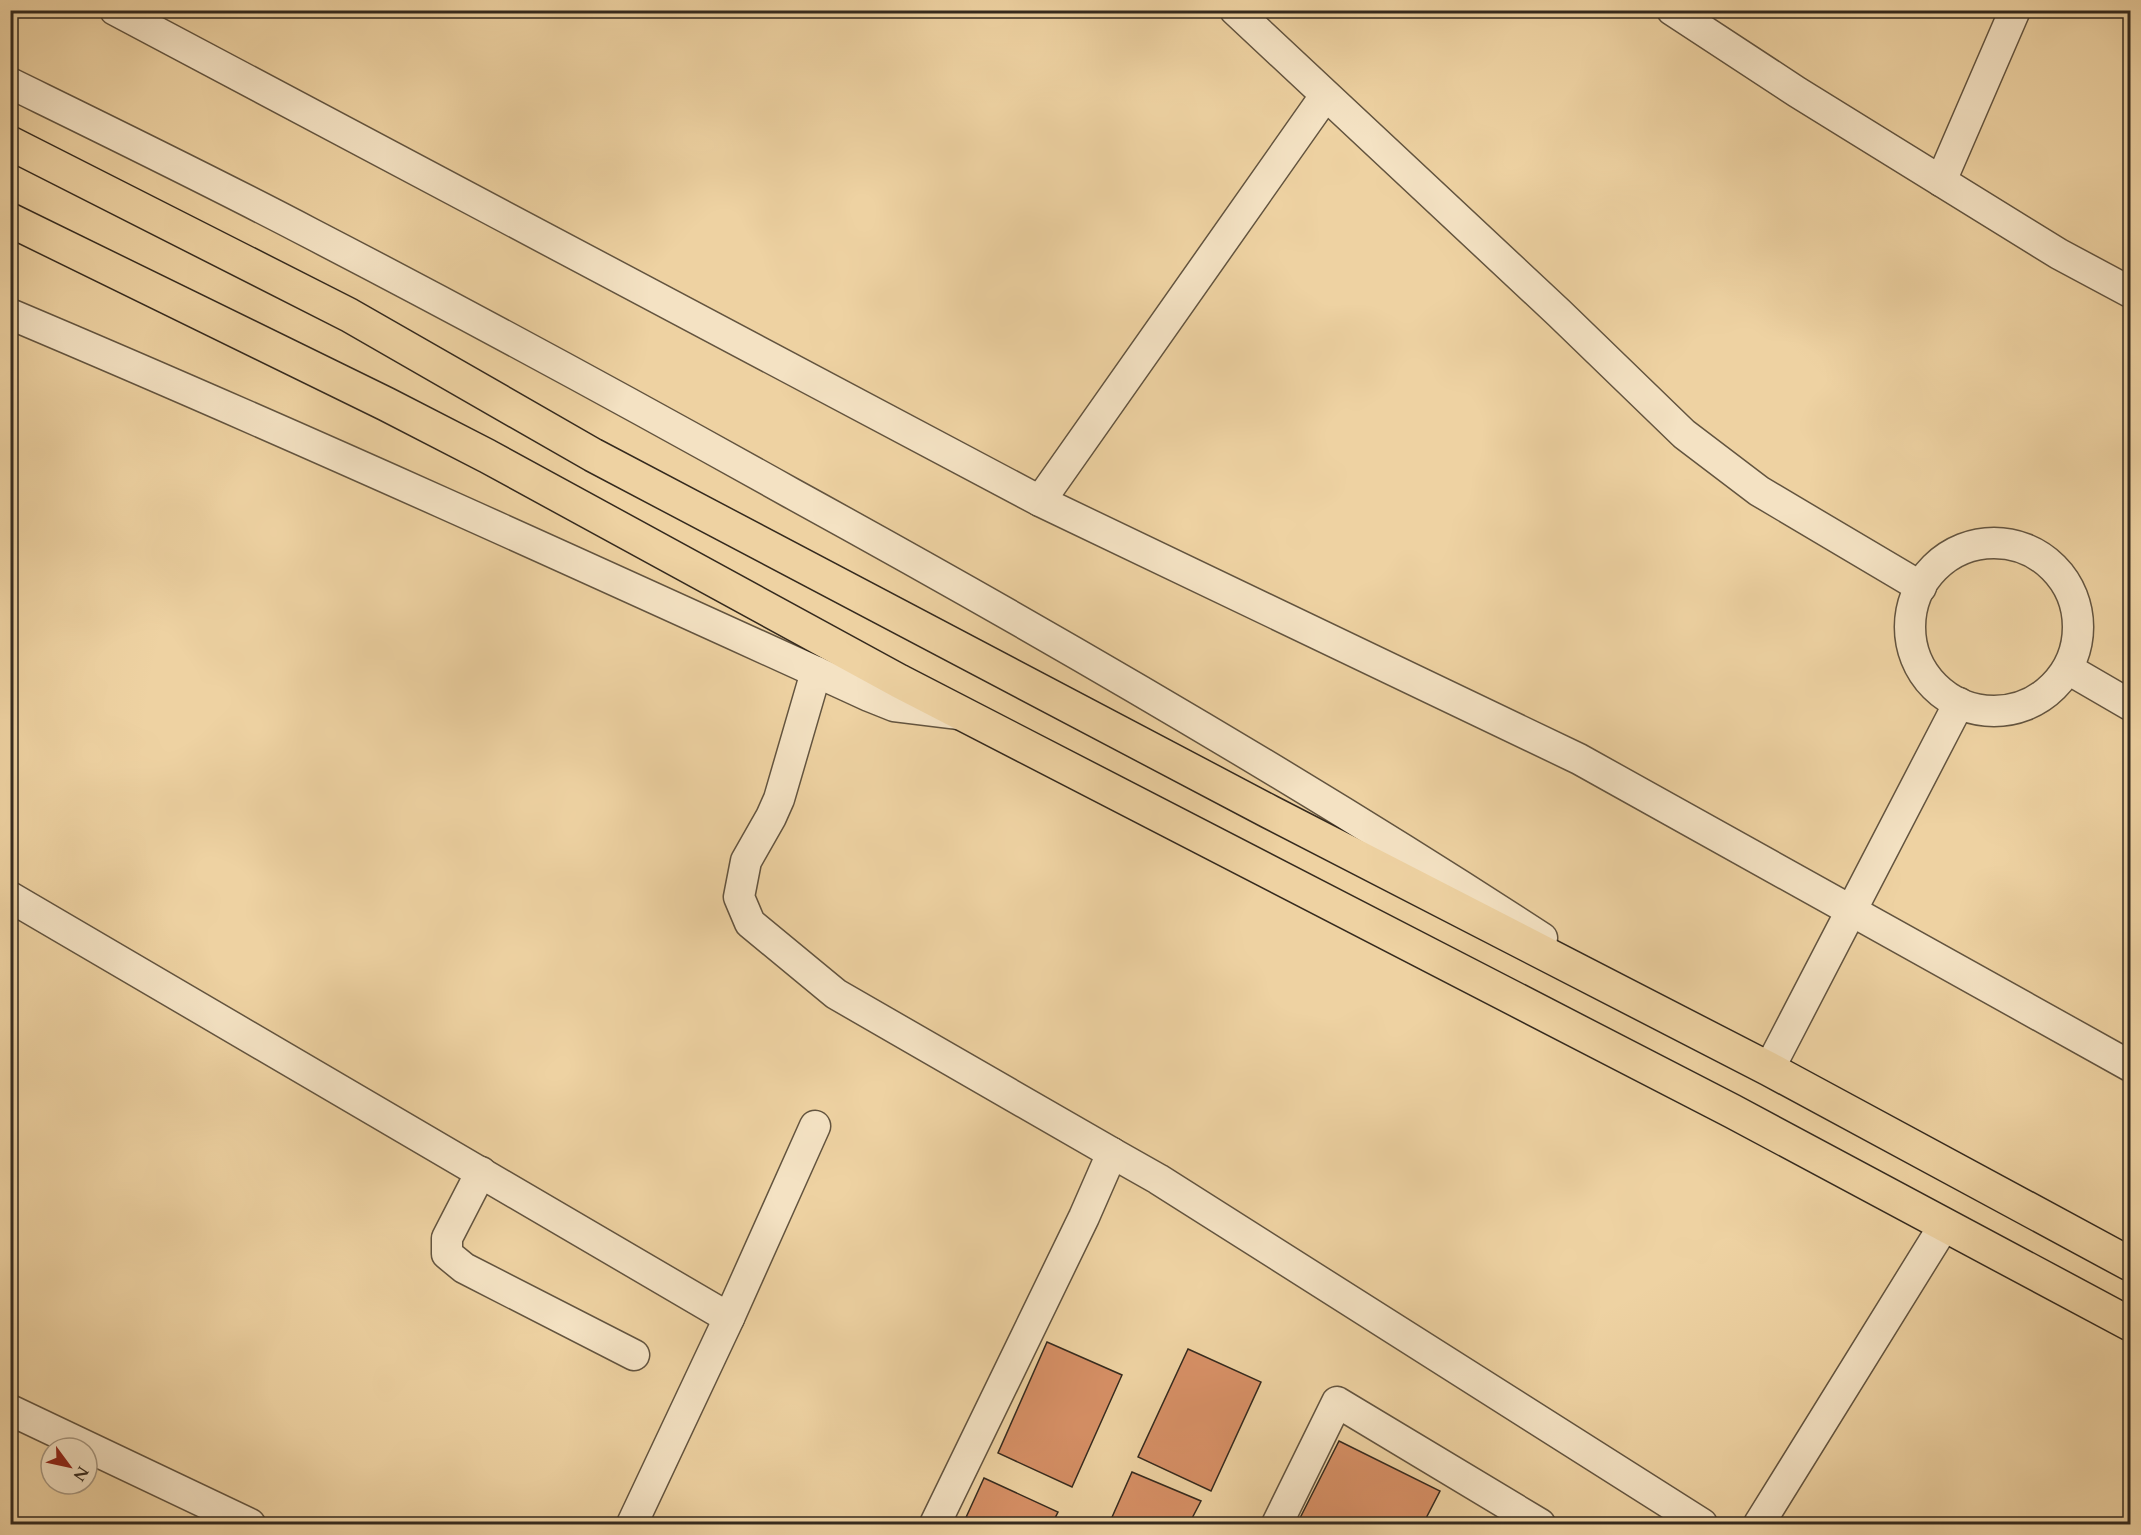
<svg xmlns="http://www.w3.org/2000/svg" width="2141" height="1535" viewBox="0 0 2141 1535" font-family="Cardo,serif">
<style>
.building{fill:#d79066;stroke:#352a1e;stroke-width:1.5}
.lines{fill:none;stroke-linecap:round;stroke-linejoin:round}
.street-casing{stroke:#63543f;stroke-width:33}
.primary-casing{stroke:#352a1e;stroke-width:36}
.street{stroke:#f4e2c3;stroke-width:30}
.primary{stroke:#eed2a2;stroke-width:33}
</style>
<rect width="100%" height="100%" fill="#eed2a2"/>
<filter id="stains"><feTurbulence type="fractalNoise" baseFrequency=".00333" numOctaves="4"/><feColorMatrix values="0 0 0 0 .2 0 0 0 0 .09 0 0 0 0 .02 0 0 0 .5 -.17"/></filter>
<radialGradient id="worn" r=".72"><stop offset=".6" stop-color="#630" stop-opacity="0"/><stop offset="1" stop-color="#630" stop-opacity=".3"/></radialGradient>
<g class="building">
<polygon points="1047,1342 1122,1375 1072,1487 998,1453"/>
<polygon points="1188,1349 1261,1382 1211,1491 1138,1457"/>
<polygon points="1339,1441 1440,1491 1423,1524 1297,1524"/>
<polygon points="1132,1472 1201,1501 1189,1524 1109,1524"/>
<polygon points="984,1478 1058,1512 1052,1524 963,1524"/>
</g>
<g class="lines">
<g class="street-casing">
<g id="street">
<polyline points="115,10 1040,501 1579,759 2130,1066"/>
<polyline points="1235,10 1559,313 1684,434 1759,491 1921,587"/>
<polyline points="1672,10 1797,92 2059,254 2130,292"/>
<path d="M10,83C110,132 211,181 310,233C472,317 632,404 791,493C1046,633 1298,779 1542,938"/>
<polyline points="1941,181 2015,10"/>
<path d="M10,314C299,436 584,566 869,696L894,706L959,714"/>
<polyline points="1040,501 1325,96"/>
<circle cx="1994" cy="627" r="84"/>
<polyline points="2068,669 2130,705"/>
<polyline points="816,672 779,799 771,817 746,861 739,897 750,923 836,994 1112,1153"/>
<polyline points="10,897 729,1318"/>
<polyline points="1769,1069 1959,703"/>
<polyline points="481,1172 447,1238 447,1254 464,1268 634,1355"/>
<polyline points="10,1410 250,1524"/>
<polyline points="632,1524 729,1318 815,1126"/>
<polyline points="935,1524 1084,1217 1112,1153 1158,1179 1702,1524"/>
<polyline points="1277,1524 1337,1402 1540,1524"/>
<polyline points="1759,1524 1945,1224"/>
</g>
</g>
<g class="primary-casing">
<g id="primary">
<polyline points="10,143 349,315 593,455 1270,812 1769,1069 2130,1264"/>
<polyline points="10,220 386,404 487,456 899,681 1732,1111 2130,1324"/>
</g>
</g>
<use href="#street" class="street"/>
<use href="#primary" class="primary"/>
</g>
<rect width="2141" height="1535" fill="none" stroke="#eed2a2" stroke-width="36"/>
<rect x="12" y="12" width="2117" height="1511" fill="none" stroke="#352a1e" stroke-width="3"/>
<rect x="18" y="18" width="2105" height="1499" fill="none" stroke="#352a1e" stroke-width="1.5"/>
<g transform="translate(69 1466) rotate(123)"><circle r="28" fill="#f4e2c3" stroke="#a89881" stroke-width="1.5"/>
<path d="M0-4.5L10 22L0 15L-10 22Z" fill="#8f2418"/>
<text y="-9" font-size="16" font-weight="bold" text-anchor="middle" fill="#352a1e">N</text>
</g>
<rect width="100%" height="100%" filter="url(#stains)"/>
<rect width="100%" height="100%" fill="url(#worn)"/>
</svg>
